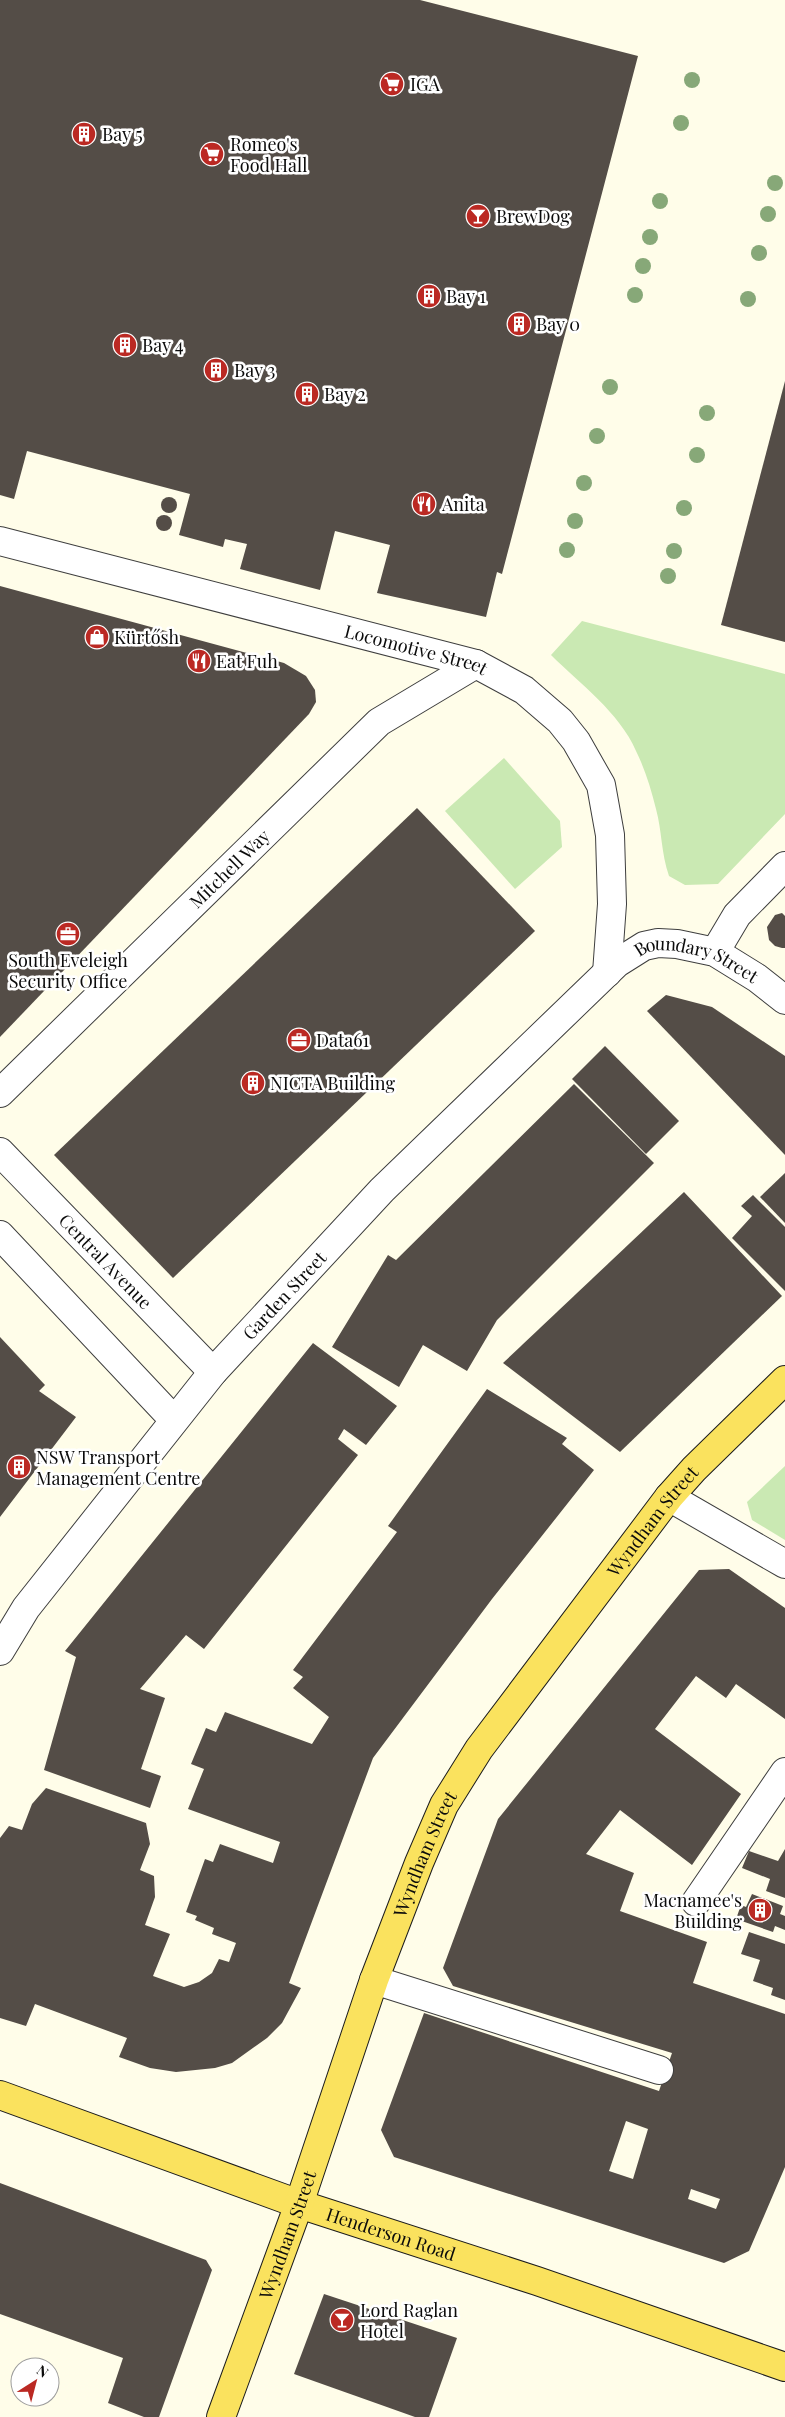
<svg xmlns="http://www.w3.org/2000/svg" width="785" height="2417" viewBox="0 0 785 2417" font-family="'Playfair Display',serif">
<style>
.green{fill:#cae9b3}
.building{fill:#544d47;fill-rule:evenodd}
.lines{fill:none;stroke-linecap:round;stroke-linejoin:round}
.minor-casing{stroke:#3e3e3e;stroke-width:30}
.major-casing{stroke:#1c1c1c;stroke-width:30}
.minor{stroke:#fff;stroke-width:28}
.major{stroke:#fae25e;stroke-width:28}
.tree{fill:#87a878}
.labels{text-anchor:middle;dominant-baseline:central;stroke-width:5;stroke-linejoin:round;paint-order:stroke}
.poi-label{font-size:18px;fill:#0b0b0b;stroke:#fff;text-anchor:start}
.street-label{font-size:18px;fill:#0b0b0b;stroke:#fff}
</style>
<rect width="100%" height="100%" fill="#fffde9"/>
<g class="green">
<path d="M582,621L785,674V814L718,884L685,885L669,876C661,853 662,831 656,809C651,789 645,769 636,751C619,712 580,684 551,655Z"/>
<polygon points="504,758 560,821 562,847 515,889 445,811"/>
<polygon points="785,1466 785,1540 752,1520 747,1502"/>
</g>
<g class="building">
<polygon points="0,0 420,0 638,56 502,574 497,572 486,617 377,593 390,545 335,531 320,590 240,569 247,544 225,539 223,547 179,535 190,494 27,451 14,499 0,495"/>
<polygon points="785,381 785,642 721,625"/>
<circle cx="169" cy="505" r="8"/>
<circle cx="164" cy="523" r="8"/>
<polygon points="0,586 284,663 306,676 315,690 316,702 309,714 0,1037"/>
<polygon points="417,808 535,931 173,1278 54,1155"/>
<polygon points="782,913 785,916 785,948 782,948 775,946 769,940 767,927 775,915"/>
<polygon points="666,995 712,1007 785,1056 785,1155 647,1011"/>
<polygon points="605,1046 679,1121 646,1154 572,1079"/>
<polygon points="574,1084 654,1163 497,1320 467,1371 423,1345 399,1387 332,1347 388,1255 396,1260"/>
<polygon points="785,1173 785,1223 760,1197"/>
<polygon points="684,1192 782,1296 620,1452 503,1363"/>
<polygon points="753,1195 785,1227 785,1291 732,1238 752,1216 741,1206"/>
<polygon points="0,1337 45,1385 39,1391 76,1417 0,1517"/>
<polygon points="313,1343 397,1406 366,1445 344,1429 338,1439 358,1455 204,1649 186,1635 140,1689 165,1698 141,1769 161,1776 150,1808 44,1770 76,1657 65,1651"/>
<polygon points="487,1389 567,1438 562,1444 594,1470 492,1599 373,1758 289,1983 301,1988 282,2023 267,2038 232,2063 215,2068 176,2072 150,2068 119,2057 127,2038 35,2004 26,2026 0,2018 0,1838 9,1826 22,1830 32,1804 46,1788 146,1823 150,1844 140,1870 154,1876 155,1897 145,1925 170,1934 153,1976 184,1987 199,1982 212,1973 219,1959 229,1962 236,1943 212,1934 214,1928 195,1920 197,1916 186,1912 205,1859 213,1862 220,1844 273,1863 280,1842 188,1809 204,1769 191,1764 206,1728 216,1732 225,1712 312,1744 329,1717 293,1688 303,1677 293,1670 397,1532 388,1526"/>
<path d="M729,1569L785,1608V1719L736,1684L726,1698L696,1676L655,1729L741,1794L692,1865L620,1810L586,1854L634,1873L620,1911L707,1942L693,1983L785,2014V2167L749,2251L724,2263L394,2157L381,2130L424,2013L659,2091L672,2053L453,1986L443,1968L498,1819L699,1570ZM626,2121L648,2129L633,2179L609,2171ZM691,2189L720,2199L716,2209L688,2199Z"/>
<polygon points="785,1849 785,1898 766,1891 770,1879 742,1868 749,1851 778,1861"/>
<polygon points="752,1894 783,1906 780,1914 785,1916 785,1930 775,1926 773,1932 736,1919 741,1905 746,1907"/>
<polygon points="749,1932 785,1944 785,2000 771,1995 773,1988 753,1981 760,1960 741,1954"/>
<polygon points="0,2183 206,2260 212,2270 159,2417 144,2417 108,2403 123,2358 0,2314"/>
<polygon points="324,2294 457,2338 429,2417 415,2417 294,2374"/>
</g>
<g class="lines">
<g class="minor-casing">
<g id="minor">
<path id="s1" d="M0,541L476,664L524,690L560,721L576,741L601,785L610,835L612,904L607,973"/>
<polyline points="715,952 737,915 785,866"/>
<path id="s2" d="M0,1093L379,722L476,664"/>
<path id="s3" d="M0,1152L213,1372"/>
<polyline points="0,1235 174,1420"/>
<polyline points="669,1497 785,1564"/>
<path id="s4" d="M0,1651L26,1608L213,1372L382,1190L617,963L644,946L658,943L677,944L715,952L757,978L785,1000"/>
<polyline points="696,1902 785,1772"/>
<polyline points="374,1980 659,2070"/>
</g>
</g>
<g class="major-casing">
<g id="major">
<path id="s5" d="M0,2095L299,2204L537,2281L785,2367"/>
<path id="s6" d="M221,2417L299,2204L374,1980L419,1863L444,1805L479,1749L669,1497L694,1469L785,1380"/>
</g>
</g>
<use href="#minor" class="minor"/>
<use href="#major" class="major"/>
</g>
<g class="tree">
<circle cx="692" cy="80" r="8"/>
<circle cx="681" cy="123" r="8"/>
<circle cx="775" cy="183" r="8"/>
<circle cx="660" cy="201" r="8"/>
<circle cx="768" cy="214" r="8"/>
<circle cx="650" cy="237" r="8"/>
<circle cx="759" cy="253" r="8"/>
<circle cx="643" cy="266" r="8"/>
<circle cx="635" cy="295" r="8"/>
<circle cx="748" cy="299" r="8"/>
<circle cx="610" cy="387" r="8"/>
<circle cx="707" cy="413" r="8"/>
<circle cx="597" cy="436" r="8"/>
<circle cx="697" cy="455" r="8"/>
<circle cx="584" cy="483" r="8"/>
<circle cx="684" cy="508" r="8"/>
<circle cx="575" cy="521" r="8"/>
<circle cx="567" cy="550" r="8"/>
<circle cx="674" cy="551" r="8"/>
<circle cx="668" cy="576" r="8"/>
</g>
<defs>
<g id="supermarket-disc" transform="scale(1.25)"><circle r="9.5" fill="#bb2923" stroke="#fff"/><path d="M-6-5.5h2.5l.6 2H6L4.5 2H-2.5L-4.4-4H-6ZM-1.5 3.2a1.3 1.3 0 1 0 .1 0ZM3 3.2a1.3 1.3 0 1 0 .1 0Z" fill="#fff"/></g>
<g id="building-disc" transform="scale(1.25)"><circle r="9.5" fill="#bb2923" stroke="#fff"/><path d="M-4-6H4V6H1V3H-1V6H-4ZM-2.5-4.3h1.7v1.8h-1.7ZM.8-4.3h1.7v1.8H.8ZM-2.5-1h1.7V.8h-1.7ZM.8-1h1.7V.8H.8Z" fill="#fff"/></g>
<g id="bar-disc" transform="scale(1.25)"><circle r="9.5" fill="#bb2923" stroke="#fff"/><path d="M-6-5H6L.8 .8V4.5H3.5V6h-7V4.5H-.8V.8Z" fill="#fff"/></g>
<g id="restaurant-disc" transform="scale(1.25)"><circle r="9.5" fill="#bb2923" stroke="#fff"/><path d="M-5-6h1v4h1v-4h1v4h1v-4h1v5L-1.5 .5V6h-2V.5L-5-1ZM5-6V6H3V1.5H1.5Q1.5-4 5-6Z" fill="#fff"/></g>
<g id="shop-disc" transform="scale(1.25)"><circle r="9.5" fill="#bb2923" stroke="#fff"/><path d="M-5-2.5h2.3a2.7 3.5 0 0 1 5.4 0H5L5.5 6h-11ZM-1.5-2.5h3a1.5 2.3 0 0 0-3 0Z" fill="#fff"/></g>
<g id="office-disc" transform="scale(1.25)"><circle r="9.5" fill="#bb2923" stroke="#fff"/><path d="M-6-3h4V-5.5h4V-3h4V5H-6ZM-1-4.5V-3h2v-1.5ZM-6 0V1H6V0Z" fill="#fff"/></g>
</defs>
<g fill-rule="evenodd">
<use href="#supermarket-disc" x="392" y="84"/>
<use href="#building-disc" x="84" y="134"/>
<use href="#supermarket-disc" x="212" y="154"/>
<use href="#bar-disc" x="478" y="216"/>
<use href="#building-disc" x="429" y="296"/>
<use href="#building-disc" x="519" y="324"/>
<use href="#building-disc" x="125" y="345"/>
<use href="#building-disc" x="216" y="370"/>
<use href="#building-disc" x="307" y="394"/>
<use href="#restaurant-disc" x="424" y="504"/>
<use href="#shop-disc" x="97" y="637"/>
<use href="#restaurant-disc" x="199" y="661"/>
<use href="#office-disc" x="68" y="934"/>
<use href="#office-disc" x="299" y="1040"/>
<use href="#building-disc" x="253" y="1083"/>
<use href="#building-disc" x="19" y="1467"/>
<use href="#building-disc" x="760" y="1910"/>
<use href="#bar-disc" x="342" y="2320"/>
</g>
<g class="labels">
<g class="poi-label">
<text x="410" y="84">IGA</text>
<text x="102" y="134">Bay 5</text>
<text x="230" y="144">Romeo's<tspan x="230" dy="21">Food Hall</tspan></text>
<text x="496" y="216">BrewDog</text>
<text x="446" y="296">Bay 1</text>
<text x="536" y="324">Bay 0</text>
<text x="142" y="345">Bay 4</text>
<text x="234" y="370">Bay 3</text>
<text x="324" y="394">Bay 2</text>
<text x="442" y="504">Anita</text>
<text x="114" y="637">Kürtősh</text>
<text x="216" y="661">Eat Fuh</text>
<text x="68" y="960" text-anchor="middle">South Eveleigh<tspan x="68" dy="21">Security Office</tspan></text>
<text x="316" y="1040">Data61</text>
<text x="270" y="1083">NICTA Building</text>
<text x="36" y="1457">NSW Transport<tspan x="36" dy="21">Management Centre</tspan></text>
<text x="742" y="1900" text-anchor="end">Macnamee's<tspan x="742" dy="21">Building</tspan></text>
<text x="360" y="2310">Lord Raglan<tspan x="360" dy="21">Hotel</tspan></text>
</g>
<g class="street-label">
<text stroke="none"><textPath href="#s1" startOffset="430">Locomotive Street</textPath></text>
<text stroke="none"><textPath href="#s2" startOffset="321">Mitchell Way</textPath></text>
<text stroke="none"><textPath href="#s4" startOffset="1014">Boundary Street</textPath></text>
<text stroke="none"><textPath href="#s3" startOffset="152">Central Avenue</textPath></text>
<text stroke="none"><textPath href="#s4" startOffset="456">Garden Street</textPath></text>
<text stroke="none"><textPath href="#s6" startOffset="1004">Wyndham Street</textPath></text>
<text stroke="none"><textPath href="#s6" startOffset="599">Wyndham Street</textPath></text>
<text stroke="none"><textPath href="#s5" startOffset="415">Henderson Road</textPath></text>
<text stroke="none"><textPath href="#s6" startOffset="194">Wyndham Street</textPath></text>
</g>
</g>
<g transform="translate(35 2382) rotate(36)"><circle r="24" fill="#ffffff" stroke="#9d9d9d"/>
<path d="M0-4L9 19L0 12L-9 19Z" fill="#bb2923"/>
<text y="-8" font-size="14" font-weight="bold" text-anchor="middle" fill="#0b0b0b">N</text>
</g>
</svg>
